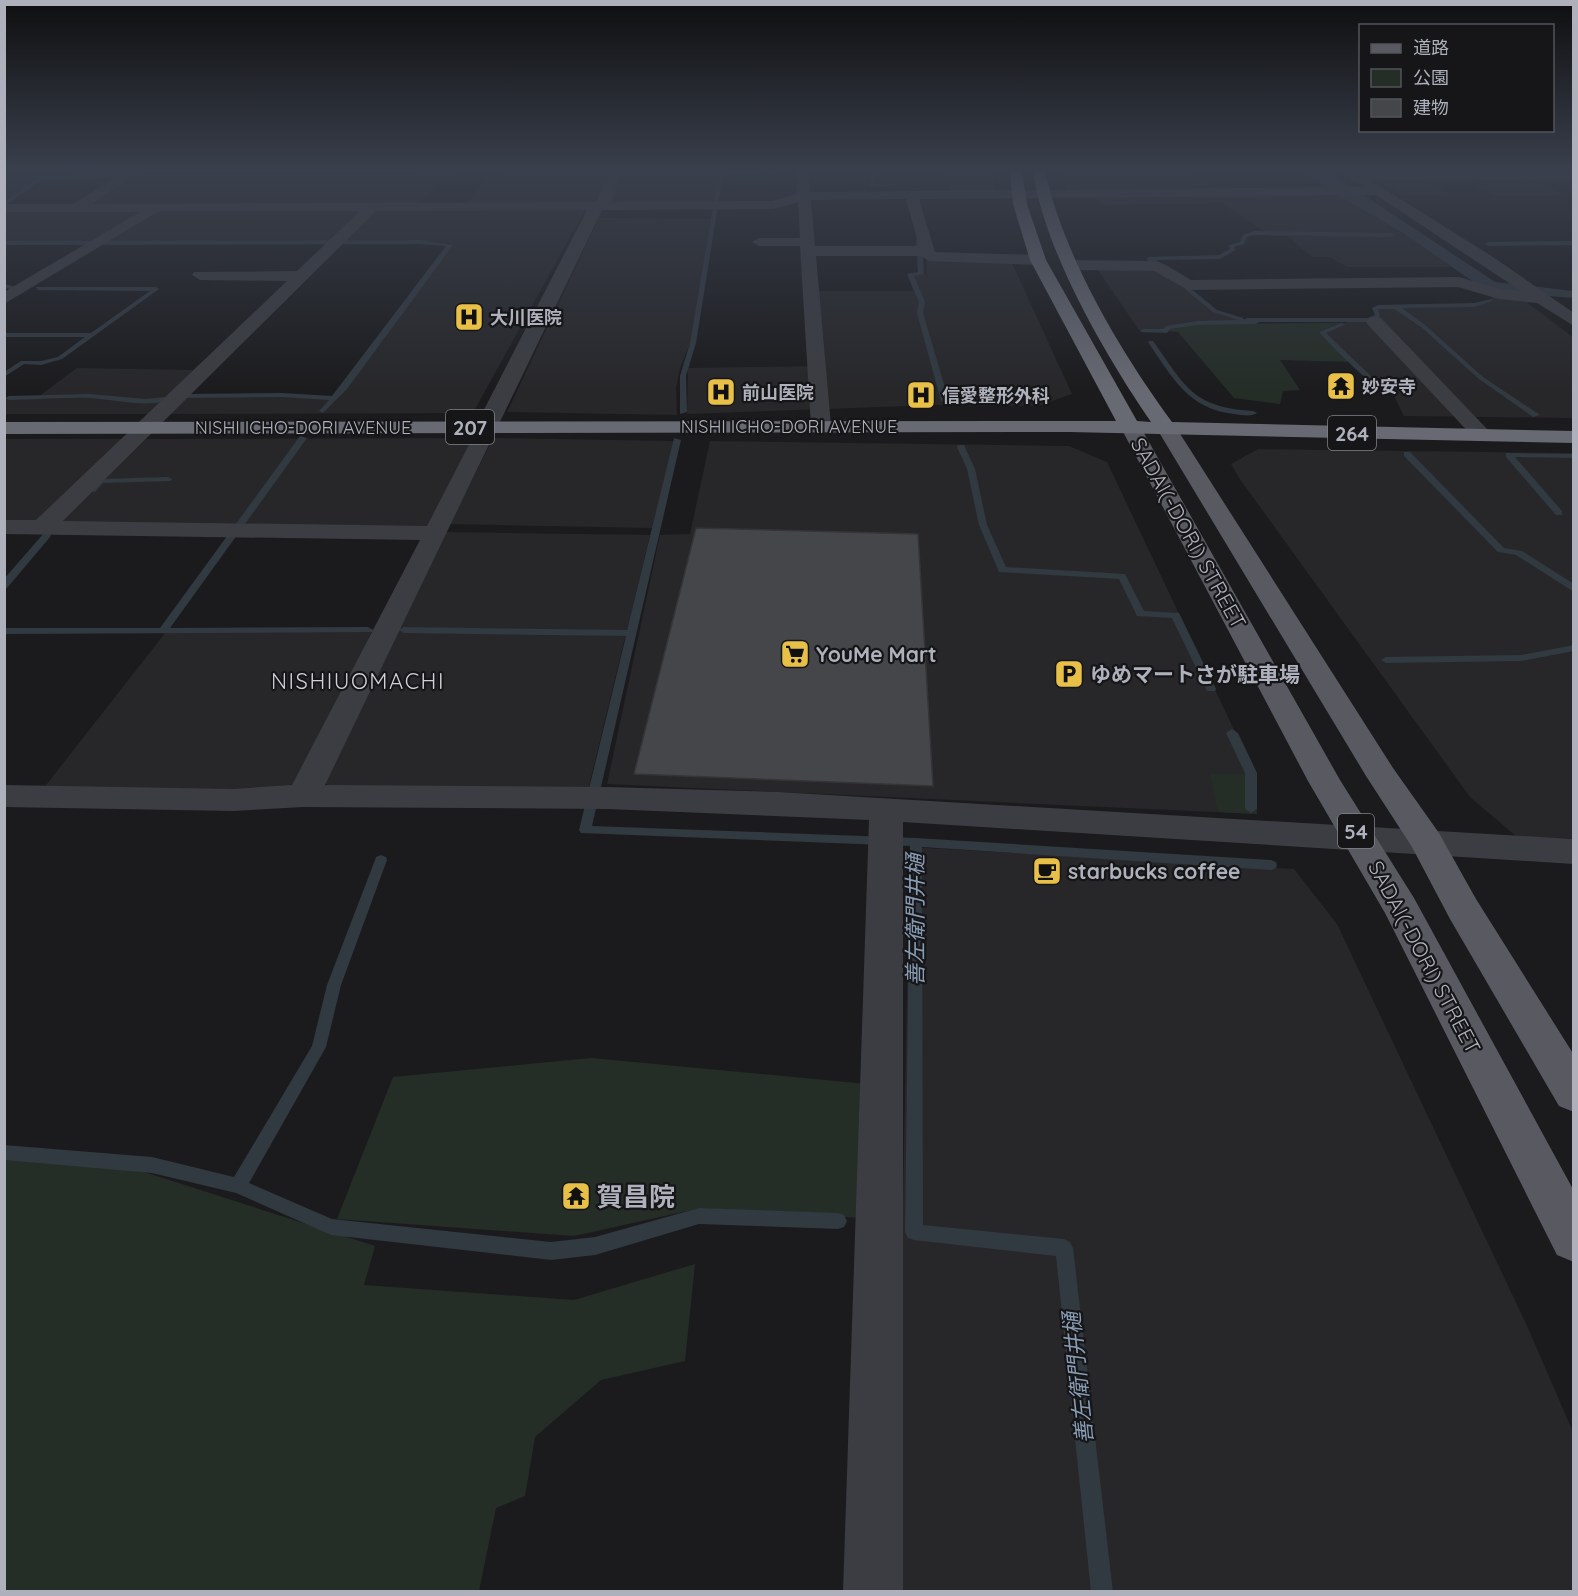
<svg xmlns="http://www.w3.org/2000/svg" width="1578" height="1596" viewBox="0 0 1578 1596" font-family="Quicksand,'Noto Sans JP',sans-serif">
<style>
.built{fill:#27272a}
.green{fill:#252d27}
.water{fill:#313941}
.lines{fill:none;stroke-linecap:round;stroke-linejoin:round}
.stream{fill:#313941;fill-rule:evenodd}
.building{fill:#45464a;stroke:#353539;stroke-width:1.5}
.minor{fill:#3c3d42;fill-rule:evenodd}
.major{fill:#585961;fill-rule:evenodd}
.highway{fill:#686a73;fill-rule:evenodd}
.labels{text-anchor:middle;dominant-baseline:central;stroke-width:4.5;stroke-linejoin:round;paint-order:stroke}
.far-poi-label{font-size:18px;font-weight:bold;fill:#aeb1bc;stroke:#161618;text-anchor:start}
.far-street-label{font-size:18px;fill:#aeb1bc;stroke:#161618}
.shield{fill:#161618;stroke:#80828b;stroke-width:1.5}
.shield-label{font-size:20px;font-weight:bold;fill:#aeb1bc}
.street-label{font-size:21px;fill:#aeb1bc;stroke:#161618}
.poi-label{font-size:21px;font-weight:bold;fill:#aeb1bc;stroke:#161618;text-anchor:start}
.neighbourhood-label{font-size:22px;letter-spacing:1.5px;fill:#cfd1d8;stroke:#161618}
.water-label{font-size:22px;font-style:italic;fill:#889cb4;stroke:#161618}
.near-poi-label{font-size:26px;font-weight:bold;fill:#aeb1bc;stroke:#161618;text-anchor:start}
</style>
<rect width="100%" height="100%" fill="#1b1b1d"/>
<g class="built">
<polygon points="516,171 612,171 599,204 467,204 486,177 510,177"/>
<polygon points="620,171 913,171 729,172 720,174 716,203 607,203"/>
<polygon points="943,171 995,171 994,192 951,193"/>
<polygon points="1064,171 1187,171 1216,189 1066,191"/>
<polygon points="444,176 418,204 85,206 130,177"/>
<polygon points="5,178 39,179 5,203"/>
<polygon points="1465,178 1531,178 1565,195 1494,196"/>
<polygon points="1374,179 1424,179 1450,195 1401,195"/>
<polygon points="1337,195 1403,233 1452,267 1347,267 1330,257 1312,257 1287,236 1271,236 1222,203 1102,205 1095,196"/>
<polygon points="587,206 473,413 167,414 186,395 330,397 342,386 450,243 429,241 341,242 377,207"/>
<polygon points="367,207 330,242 103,242 158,208"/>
<polygon points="151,208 98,241 87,243 5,243 5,209"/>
<polygon points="599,218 712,219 690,343 680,368 676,388 677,415 507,412"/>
<polygon points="927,258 1011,261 1072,394 1038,406 937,405 687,414 688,368 822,366 815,291 913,291 909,275 926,274"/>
<polygon points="1094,264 1157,266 1219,312 1249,320 1196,323 1165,327 1165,331 1139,330"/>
<polygon points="1496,292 1517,295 1573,337 1573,418 1404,416 1392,392 1371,378 1323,332 1347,323 1345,321 1380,316 1376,308 1379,307 1476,305 1491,300"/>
<polygon points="77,368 195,370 151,414 5,414 4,397 39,396"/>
<polygon points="475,438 429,527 61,523 146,439"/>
<polygon points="493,438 675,441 652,528 450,524"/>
<polygon points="5,439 125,439 37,524 5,523"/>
<polygon points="710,441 1069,446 1107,462 1255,774 1257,814 607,784 660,535 690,534"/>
<polygon points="1258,449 1573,453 1573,838 1517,837 1470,797 1239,478 1231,464"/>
<polygon points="446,532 650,535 588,790 336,789 324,783"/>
<polygon points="169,628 373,629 296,783 280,789 43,789"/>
<polygon points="910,847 1294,869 1337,924 1528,1328 1573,1432 1573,1591 895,1592"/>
</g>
<g class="green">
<polygon points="1340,323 1320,332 1352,362 1280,360 1300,390 1283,391 1280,404 1234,398 1178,332 1165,331 1164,327 1204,324"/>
<polygon points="1210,774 1255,774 1257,814 1218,812"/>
<polygon points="591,1058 867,1084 861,1218 701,1208 574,1236 337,1219 393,1077"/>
<polygon points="5,1157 141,1171 375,1246 364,1285 574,1300 695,1264 685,1361 601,1380 535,1437 525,1496 496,1508 479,1591 5,1591"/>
</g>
<polygon class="water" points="1302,171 1327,171 1495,282 1573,291 1573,298 1505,292 1478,285 1403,233 1327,189"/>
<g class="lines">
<g class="stream">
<polygon points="510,171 514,171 507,178 293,176 44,179 4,206 4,202 39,178 4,178 4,176 293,174 506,176"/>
<polygon points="866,171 864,172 723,174 696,343 686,376 687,412 680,414 680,376 690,343 719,172"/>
<polygon points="871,171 875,171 874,184 904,185 870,186"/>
<polygon points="1254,231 1391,233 1394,235 1391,237 1254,235 1247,237 1244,244 1234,247 1235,250 1220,259 1156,260 1169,268 1167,271 1146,259 1149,257 1219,255 1230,249 1229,245 1240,242 1243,235"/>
<polygon points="919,238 922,240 924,274 914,276 925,302 923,313 949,401 945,403 941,401 917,313 919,302 907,274 918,272 916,240"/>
<polygon points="420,240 453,245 347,389 323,413 319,411 329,400 282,397 185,398 181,396 185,394 282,393 332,396 446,246 420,244 4,245 4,241"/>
<polygon points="1574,241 1574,245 1488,246 1485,244 1488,242"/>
<polygon points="4,284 16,287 13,289 4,288"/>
<polygon points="36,287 156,287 159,289 62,359 41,365 24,364 4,377 4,372 21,361 41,361 58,357 85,337 4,337 4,333 91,333 150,291 38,290"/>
<polygon points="1186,288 1190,288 1217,310 1243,318 1243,320 1247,318 1368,318 1375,315 1372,308 1378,305 1474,303 1492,299 1492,301 1474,307 1402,308 1425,325 1483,377 1540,415 1533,417 1479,379 1421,327 1394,309 1378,309 1380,317 1369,322 1259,322 1256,324 1197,325 1170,329 1167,333 1141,332 1140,331 1143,329 1163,329 1166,326 1197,321 1239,320 1213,312 1186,290"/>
<path d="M1341,323L1346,324L1326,333L1372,377L1394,390V394C1377,394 1331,345 1319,332Z"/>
<path d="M1149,341H1153C1186,387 1192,407 1253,411L1257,413C1251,417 1242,415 1234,414C1188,409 1172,377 1148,342Z"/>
<path d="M90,394L146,399L166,397L170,399C151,409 112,399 90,398C63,397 36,400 9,400L5,398L9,396Z"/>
<polygon points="300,436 307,438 170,628 368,627 373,630 372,632 4,634 4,628 160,628"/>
<polygon points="674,438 681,440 592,826 916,838 1271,860 1276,862 1277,865 1276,868 1271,870 922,847 923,1225 1064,1239 1070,1242 1073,1248 1113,1592 1091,1592 1056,1256 914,1240 908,1238 905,1232 910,846 581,833 579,830 626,636 404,633 399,630 404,627 627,630"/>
<polygon points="958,445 964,445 975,469 987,525 1006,567 1125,574 1144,611 1179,613 1216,689 1215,691 1207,691 1206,689 1172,618 1137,616 1119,579 999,572 979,525 967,469 957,447"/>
<polygon points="1404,452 1410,452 1504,548 1522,551 1574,584 1574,592 1516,555 1498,552 1404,456"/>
<polygon points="1506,453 1574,454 1574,458 1515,457 1562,511 1562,515 1556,515 1506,457"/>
<polygon points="168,477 172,479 171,481 103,483 95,492 88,490 101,479"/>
<polygon points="47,532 51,535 50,537 7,588 4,589 4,579 44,533"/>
<polygon points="1574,645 1574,651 1521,661 1386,663 1381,660 1386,657 1521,655"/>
<polygon points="1232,729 1238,733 1257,773 1257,809 1251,813 1245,809 1245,773 1226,733"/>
<polygon points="381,855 386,857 387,860 341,985 326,1047 249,1183 332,1219 551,1242 595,1237 699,1208 838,1213 844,1215 847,1221 844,1227 838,1229 699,1224 595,1255 551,1260 331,1235 236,1193 152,1173 4,1160 4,1145 152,1157 234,1177 312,1046 327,985 375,860 376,857"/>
</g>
</g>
<polygon class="building" points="696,528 918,534 933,786 634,774"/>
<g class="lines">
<g class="minor">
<path d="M126,171H140L92,204L596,202L610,171H622L611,202L772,201L797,194L796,171H808L810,192L1364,187L1351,179V173L1574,172V180H1370L1493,257L1574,313V326L1537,303L1499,299L1458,287L1188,290L1154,271L1070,270L1062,265L1070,260L1151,261L1164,264L1191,280L1459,277L1500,289L1521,291L1376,195L919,199L935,252L1038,255L1046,260L1038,265L929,261L921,256H816L831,426L828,430H814L811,426L800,246H759L752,242L759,238H800L798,202L773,209L602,210L325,785L607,787L778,792L1574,839V864L903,822V1592H843L869,820L607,809L303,807L233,811L4,807V785L233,789L292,785L420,540L4,534V520H36L287,281L200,280L192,275L194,272L297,271L360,211H159L4,304V292L140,212H4V204H73ZM906,199L919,246H815L811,200ZM587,210L475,427L474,435L427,526L63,521L376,211Z"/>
<polygon points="1375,317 1381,318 1489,431 1493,435 1489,439 1475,439 1369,326 1366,322 1369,318"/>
</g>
<g class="major">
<polygon points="1131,422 1138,424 1141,428 1340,780 1414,898 1574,1191 1574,1262 1557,1255 1385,913 1308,781 1121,428 1124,424"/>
<polygon points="1167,423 1174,425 1177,429 1393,768 1439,833 1476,899 1574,1055 1574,1112 1559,1106 1450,919 1412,847 1366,776 1157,429 1160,425"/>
</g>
<path class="highway" d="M1010,171H1022L1027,204L1046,260L1137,421L1151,422C1105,355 1044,250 1033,171H1045C1064,257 1120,351 1172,422L1574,431V443L1069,432L4,434V422L1116,421L1030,260L1013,204Z"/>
</g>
<linearGradient id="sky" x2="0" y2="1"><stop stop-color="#0f0f10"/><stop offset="0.43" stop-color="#393f4c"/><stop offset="1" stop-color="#393f4c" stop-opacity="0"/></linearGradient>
<rect width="1578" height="394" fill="url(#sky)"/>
<defs>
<g id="hospital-square" transform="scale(1.5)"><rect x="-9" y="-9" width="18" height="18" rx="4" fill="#e8c048" stroke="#161618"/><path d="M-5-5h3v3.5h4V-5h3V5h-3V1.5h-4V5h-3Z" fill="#111"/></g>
<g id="temple-square" transform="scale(1.5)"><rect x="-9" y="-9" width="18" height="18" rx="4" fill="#e8c048" stroke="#161618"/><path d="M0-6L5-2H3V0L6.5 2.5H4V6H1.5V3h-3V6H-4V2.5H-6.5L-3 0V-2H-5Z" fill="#111"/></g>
<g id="supermarket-square" transform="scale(1.5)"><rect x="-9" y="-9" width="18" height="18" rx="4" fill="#e8c048" stroke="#161618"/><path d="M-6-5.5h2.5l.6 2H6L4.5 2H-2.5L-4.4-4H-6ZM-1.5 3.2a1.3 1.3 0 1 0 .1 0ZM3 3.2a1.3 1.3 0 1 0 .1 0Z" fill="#111"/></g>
<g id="parking-square" transform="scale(1.5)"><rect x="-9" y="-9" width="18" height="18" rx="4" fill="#e8c048" stroke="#161618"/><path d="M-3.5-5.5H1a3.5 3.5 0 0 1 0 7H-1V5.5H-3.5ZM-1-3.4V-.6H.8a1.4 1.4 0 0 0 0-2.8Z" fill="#111"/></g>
<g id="cafe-square" transform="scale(1.5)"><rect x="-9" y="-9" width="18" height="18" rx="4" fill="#e8c048" stroke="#161618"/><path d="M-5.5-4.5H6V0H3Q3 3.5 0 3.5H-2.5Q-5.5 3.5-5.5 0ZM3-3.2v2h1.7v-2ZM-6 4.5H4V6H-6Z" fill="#111"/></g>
</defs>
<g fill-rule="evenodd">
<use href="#hospital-square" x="469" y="317"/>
<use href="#temple-square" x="1341" y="386"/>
<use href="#hospital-square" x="721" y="392"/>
<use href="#hospital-square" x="921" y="395"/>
<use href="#supermarket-square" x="795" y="654"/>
<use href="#parking-square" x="1069" y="674"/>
<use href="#cafe-square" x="1047" y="871"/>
<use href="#temple-square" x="576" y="1196"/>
</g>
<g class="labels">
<g class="far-poi-label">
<text x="490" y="317">大川医院</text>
<text x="1362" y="386">妙安寺</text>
<text x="742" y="392">前山医院</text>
<text x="942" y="395">信愛整形外科</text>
</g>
<g class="far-street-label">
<text x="789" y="426">NISHI ICHO-DORI AVENUE</text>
<text x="303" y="427">NISHI ICHO-DORI AVENUE</text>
</g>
<g class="shield">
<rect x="446" y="410" width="48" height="34" rx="4.5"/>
<rect x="1328" y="416" width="48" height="34" rx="4.5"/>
<rect x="1338" y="814" width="36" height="34" rx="4.5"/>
</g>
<g class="shield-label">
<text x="470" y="427">207</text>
<text x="1352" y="433">264</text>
<text x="1356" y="831">54</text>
</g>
<g class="street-label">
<text transform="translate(1189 533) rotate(61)">SADAI(-DORI) STREET</text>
<text transform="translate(1425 957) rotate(62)">SADAI(-DORI) STREET</text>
</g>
<g class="poi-label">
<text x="816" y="654">YouMe Mart</text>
<text x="1090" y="674">ゆめマートさが駐車場</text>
<text x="1068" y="871">starbucks coffee</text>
</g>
<g class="neighbourhood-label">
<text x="358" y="681">NISHIUOMACHI</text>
</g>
<g class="water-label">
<text transform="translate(915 920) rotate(-90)">善左衛門井樋</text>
<text transform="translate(1078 1378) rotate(-96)">善左衛門井樋</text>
</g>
<g class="near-poi-label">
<text x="597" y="1196">賀昌院</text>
</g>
</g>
<rect width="1578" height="1596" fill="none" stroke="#aeb1bc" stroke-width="12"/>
<rect x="1359" y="24" width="195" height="108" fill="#161618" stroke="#53545a" stroke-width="1.5"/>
<rect x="1371" y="44" width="30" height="9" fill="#585961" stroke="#53545a" stroke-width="1.5"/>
<text x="1413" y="54" font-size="18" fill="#aeb1bc">道路</text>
<rect x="1371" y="69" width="30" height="18" fill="#252d27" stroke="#53545a" stroke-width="1.5"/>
<text x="1413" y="84" font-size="18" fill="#aeb1bc">公園</text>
<rect x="1371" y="99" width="30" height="18" fill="#45464a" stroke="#53545a" stroke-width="1.5"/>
<text x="1413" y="114" font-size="18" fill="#aeb1bc">建物</text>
</svg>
